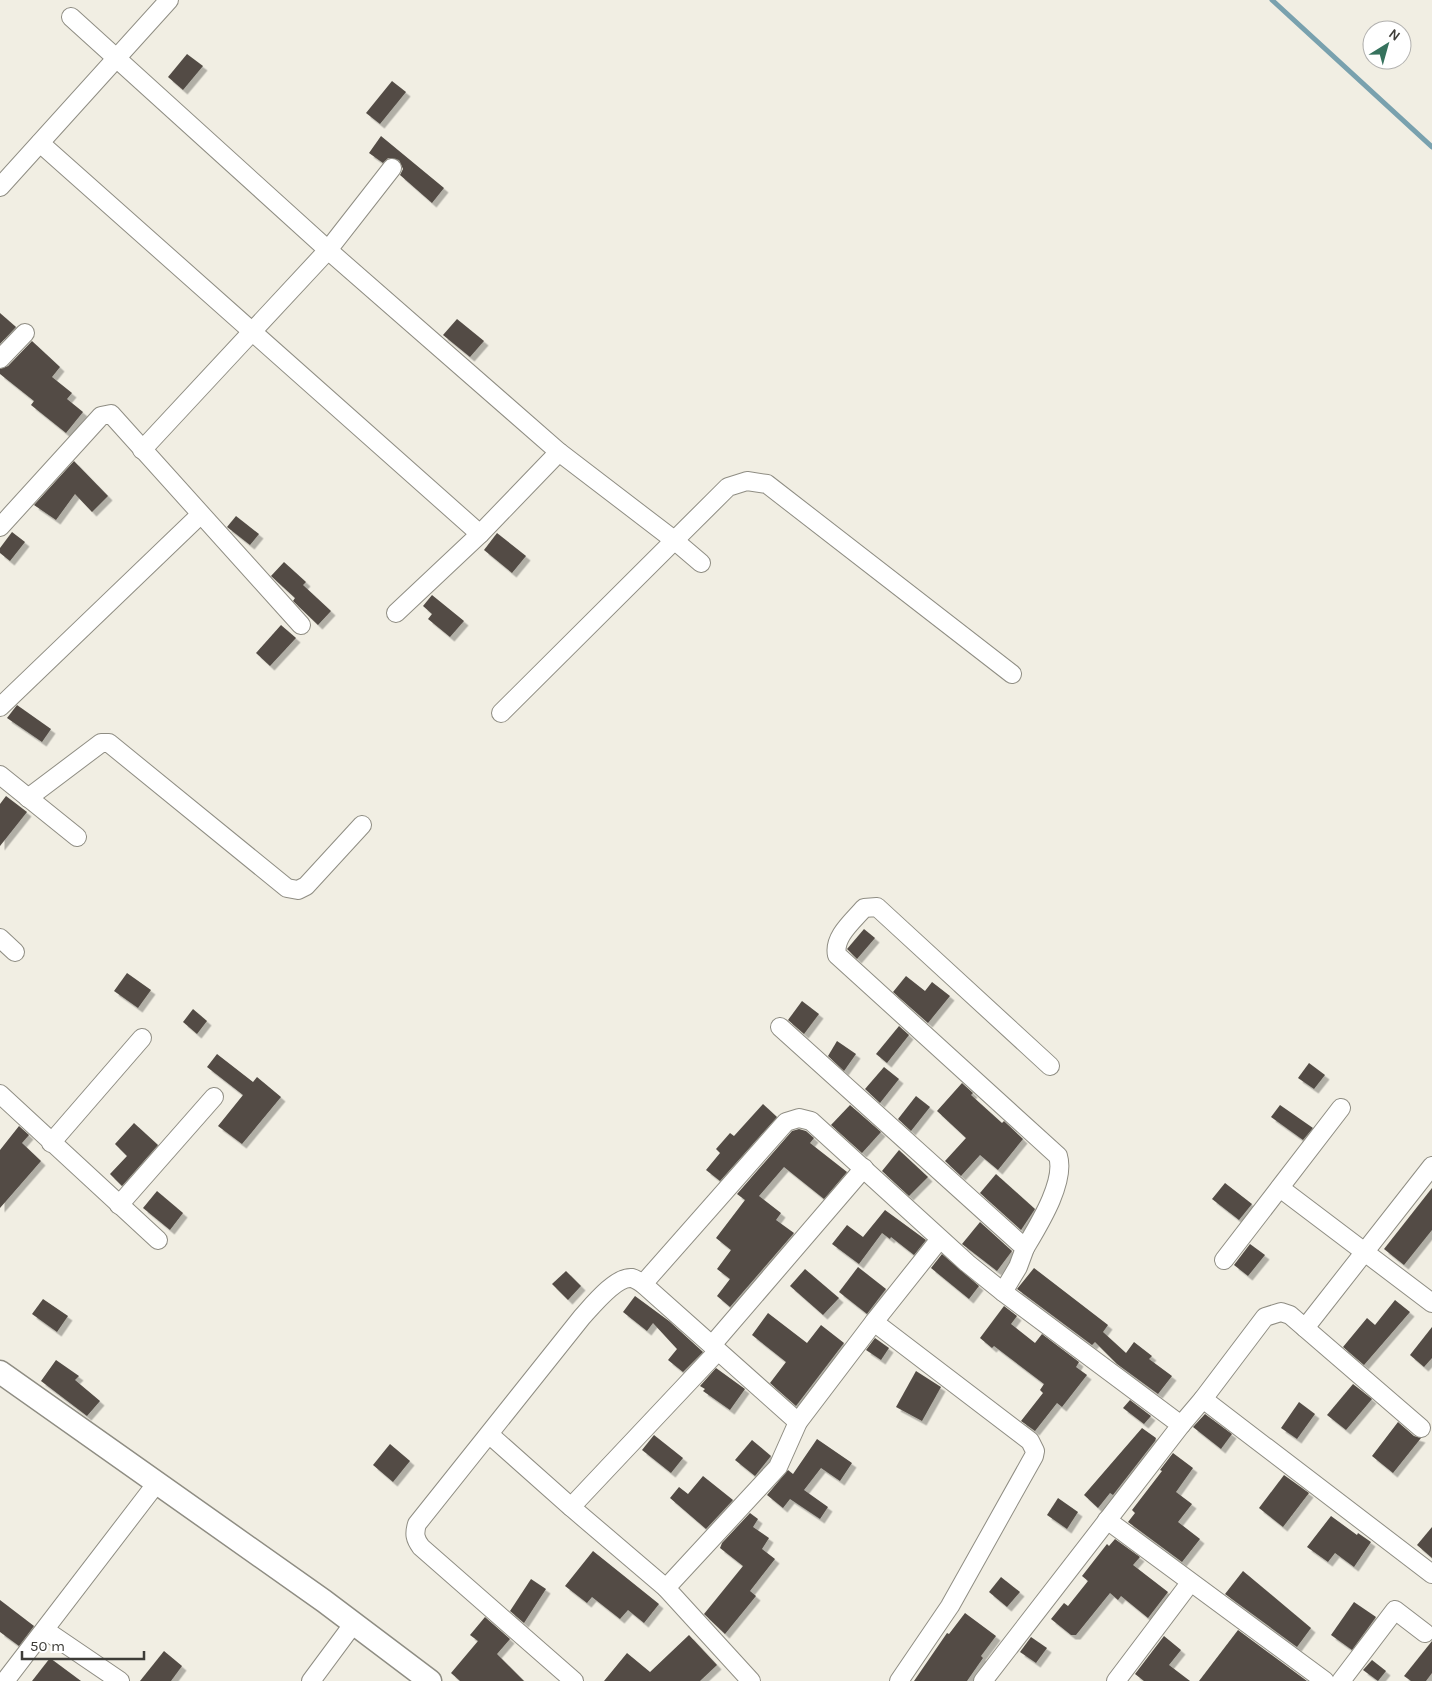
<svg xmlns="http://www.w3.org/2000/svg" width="1432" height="1681" viewBox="0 0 1432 1681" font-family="Karla,sans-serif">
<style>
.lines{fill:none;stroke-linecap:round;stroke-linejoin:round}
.stream{stroke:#79a1ae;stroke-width:5}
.building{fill:#534c45;filter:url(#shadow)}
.minor-casing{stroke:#8f8d83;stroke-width:20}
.major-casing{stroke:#8f8d83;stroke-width:25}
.minor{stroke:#fff;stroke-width:18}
.major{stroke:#fff;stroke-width:22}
</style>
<defs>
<filter id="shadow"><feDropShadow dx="4.5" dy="4.5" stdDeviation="0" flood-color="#0004"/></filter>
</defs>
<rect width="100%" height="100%" fill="#f1eee3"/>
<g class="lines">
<polyline class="stream" points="1272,0 1432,147"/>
</g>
<g class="building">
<polygon points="187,54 203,66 183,90 168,77"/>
<polygon points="392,81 406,92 380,124 366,113"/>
<polygon points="381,136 444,188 432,203 400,175 403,169 399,160 388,158 383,163 369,153"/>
<polygon points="0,313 16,327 0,344"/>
<polygon points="457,319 484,341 470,357 443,335"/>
<polygon points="32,341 60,367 52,377 72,393 67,399 83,412 66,433 31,405 34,401 0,374 0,369 8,366"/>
<polygon points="74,461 108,496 92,512 75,494 56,520 34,505"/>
<polygon points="236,516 259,534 250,545 227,527"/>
<polygon points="12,532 25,542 10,561 0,553 0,548"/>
<polygon points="497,533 526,556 512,573 484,550"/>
<polygon points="284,562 306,582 303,585 331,611 318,625 293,601 295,598 271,576"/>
<polygon points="432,595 464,621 450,637 428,619 432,614 423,606"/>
<polygon points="281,625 296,638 270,666 256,653"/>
<polygon points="17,705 51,729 42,742 7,718"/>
<polygon points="6,796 27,812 0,846 0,804"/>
<polygon points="864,929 875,938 857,959 847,949"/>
<polygon points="127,973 151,990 138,1008 114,991"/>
<polygon points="906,976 925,991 932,982 950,996 928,1023 893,992"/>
<polygon points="802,1001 819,1014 804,1034 788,1020"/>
<polygon points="193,1009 207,1021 197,1034 183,1022"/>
<polygon points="899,1026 909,1035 887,1063 876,1054"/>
<polygon points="837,1041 856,1054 844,1071 828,1056"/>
<polygon points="217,1054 253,1082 257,1077 281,1097 242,1144 218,1126 243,1095 207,1067"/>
<polygon points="1309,1063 1325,1075 1314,1089 1298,1078"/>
<polygon points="884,1067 899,1079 880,1103 865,1089"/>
<polygon points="962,1083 973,1093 971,1095 1002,1123 1004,1121 1023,1139 998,1170 980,1155 961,1176 945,1161 966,1138 937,1111"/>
<polygon points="916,1096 930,1107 911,1131 898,1119"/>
<polygon points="763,1104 777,1117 720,1181 706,1170 720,1153 716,1149 730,1133 734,1136"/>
<polygon points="850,1105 881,1132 862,1153 831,1125"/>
<polygon points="1280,1105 1313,1128 1303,1140 1271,1117"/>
<polygon points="134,1123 158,1145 122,1186 110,1174 127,1156 115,1144"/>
<polygon points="19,1126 29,1135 22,1143 41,1161 0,1208 0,1150"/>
<polygon points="799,1129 806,1131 814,1138 810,1143 847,1172 824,1199 784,1167 759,1196 781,1213 776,1220 794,1233 730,1307 717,1296 730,1279 717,1269 731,1250 716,1238 745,1200 737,1194 792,1131"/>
<polygon points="899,1150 928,1177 909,1196 882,1171"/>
<polygon points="996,1174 1035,1209 1021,1230 980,1193"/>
<polygon points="1225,1183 1252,1204 1239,1220 1212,1199"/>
<polygon points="1432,1188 1432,1230 1404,1265 1384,1249"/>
<polygon points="157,1191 183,1213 170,1230 143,1208"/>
<polygon points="885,1210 926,1240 914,1255 891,1237 890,1239 882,1233 859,1264 832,1244 847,1225 863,1237"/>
<polygon points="980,1222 1012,1251 997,1271 962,1244"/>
<polygon points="1250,1244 1265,1255 1248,1276 1234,1265"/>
<polygon points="942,1254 979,1286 969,1299 931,1268"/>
<polygon points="858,1267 886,1289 867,1314 839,1292"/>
<polygon points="1034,1268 1108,1325 1103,1332 1126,1353 1134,1342 1152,1356 1149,1359 1172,1376 1158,1394 1117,1364 1095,1342 1092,1345 1017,1289"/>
<polygon points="805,1269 839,1298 823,1315 790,1286"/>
<polygon points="566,1271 581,1286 568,1300 552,1284"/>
<polygon points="635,1296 669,1321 703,1352 683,1372 668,1360 677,1349 653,1323 647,1331 623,1312"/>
<polygon points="43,1299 68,1316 57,1332 32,1314"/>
<polygon points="1395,1300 1410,1312 1364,1365 1343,1347 1367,1318 1375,1325"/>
<polygon points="1004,1306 1017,1316 1011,1324 1035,1343 1042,1334 1079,1362 1076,1367 1087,1375 1062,1407 1057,1403 1035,1431 1021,1421 1043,1393 1040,1390 1044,1384 994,1346 992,1348 980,1338"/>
<polygon points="768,1313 807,1343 821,1325 844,1343 796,1406 770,1383 786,1362 752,1335"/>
<polygon points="1432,1327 1432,1358 1424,1367 1410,1355"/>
<polygon points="875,1338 889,1348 881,1360 866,1350"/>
<polygon points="56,1360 79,1376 75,1380 100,1401 87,1416 41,1381"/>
<polygon points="716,1368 745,1389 730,1410 703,1391 705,1389 700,1386"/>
<polygon points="916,1371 941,1387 922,1421 896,1407"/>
<polygon points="1353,1384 1372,1399 1346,1430 1327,1415"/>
<polygon points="1130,1400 1151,1416 1144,1424 1123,1408"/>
<polygon points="1299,1402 1315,1414 1297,1439 1281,1428"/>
<polygon points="1205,1414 1232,1434 1221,1449 1193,1427"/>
<polygon points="1398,1422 1414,1436 1421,1438 1393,1473 1372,1456"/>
<polygon points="1142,1428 1156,1438 1155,1441 1113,1495 1110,1493 1098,1508 1084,1495"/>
<polygon points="654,1435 683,1458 671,1473 642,1450"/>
<polygon points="817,1439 852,1463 840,1481 821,1468 804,1490 828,1507 820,1519 790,1499 783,1508 767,1495 788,1470 793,1474"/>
<polygon points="752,1440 771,1456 755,1476 735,1460"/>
<polygon points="390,1444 410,1461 393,1482 373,1465"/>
<polygon points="1173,1453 1193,1468 1176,1492 1192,1504 1178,1522 1200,1539 1182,1562 1128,1522 1135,1513 1132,1510 1162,1471 1160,1470"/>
<polygon points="1284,1475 1309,1493 1283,1527 1259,1508"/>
<polygon points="703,1476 733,1500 706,1529 670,1498 679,1487 688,1494"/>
<polygon points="1058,1498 1078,1512 1067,1529 1047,1515"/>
<polygon points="750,1513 758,1519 753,1527 769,1538 762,1549 775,1559 750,1591 756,1596 725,1634 704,1614 743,1566 720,1548 722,1543"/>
<polygon points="1331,1516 1357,1535 1358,1533 1371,1542 1354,1567 1335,1553 1328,1562 1307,1547"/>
<polygon points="1432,1527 1432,1558 1417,1545"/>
<polygon points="1115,1539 1140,1557 1133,1565 1168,1592 1148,1618 1121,1596 1118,1600 1110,1593 1076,1635 1071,1635 1051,1619 1064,1603 1068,1606 1088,1581 1082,1576 1107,1544 1109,1546"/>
<polygon points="593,1551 659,1604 644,1623 628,1610 620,1619 592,1597 587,1603 565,1586"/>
<polygon points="1243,1571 1311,1628 1297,1647 1225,1594"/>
<polygon points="1001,1577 1020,1592 1007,1607 989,1592"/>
<polygon points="531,1579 546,1589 524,1623 510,1611"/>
<polygon points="0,1600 34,1626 19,1646 0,1632"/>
<polygon points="1354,1602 1376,1617 1352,1650 1331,1635"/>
<polygon points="965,1613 996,1636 981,1656 983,1658 967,1681 914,1681 947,1633 949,1634"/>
<polygon points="485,1617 510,1639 497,1654 524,1681 460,1681 451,1673 478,1641 470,1635"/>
<polygon points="1238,1630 1307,1681 1199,1681"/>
<polygon points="689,1635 717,1665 700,1681 604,1681 627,1653 650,1672"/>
<polygon points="1164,1636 1181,1650 1169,1665 1190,1681 1144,1681 1135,1674"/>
<polygon points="1031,1637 1047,1648 1036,1663 1020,1652"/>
<polygon points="1432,1641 1432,1673 1426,1681 1411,1681 1404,1676"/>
<polygon points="164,1651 182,1666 171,1681 140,1681"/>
<polygon points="50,1658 81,1681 32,1681"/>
<polygon points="1372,1660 1386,1671 1378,1681 1363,1670"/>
</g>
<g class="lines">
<g class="minor-casing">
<g id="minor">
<polyline points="71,17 328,250 559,452 674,540 701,563"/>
<polyline points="40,143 480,534"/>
<polyline points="0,187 169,0"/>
<polyline points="0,359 25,333"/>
<polyline points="142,450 328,250 392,168"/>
<polyline points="0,527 101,416 111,414 301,625"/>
<polyline points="396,613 480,534 559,452"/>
<polyline points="0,707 200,515"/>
<polyline points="501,713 728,487 747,481 767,484 1012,674"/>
<polyline points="0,775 77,837"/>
<polyline points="28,798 101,743 109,743 287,888 298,890 306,886 362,825"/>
<polyline points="0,938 15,952"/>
<polyline points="780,1027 1025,1248 1018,1267 1003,1292 1181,1425 983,1681"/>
<polyline points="0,1094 158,1240"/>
<polyline points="51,1143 142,1038"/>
<polyline points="1280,1188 1432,1303"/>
<polyline points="119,1205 214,1097"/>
<path d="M1025,1248C1038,1226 1066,1182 1058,1156L837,955C833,937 853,921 864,908L877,907L1050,1066"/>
<polyline points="1224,1260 1341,1108"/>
<polyline points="643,1284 786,1122 799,1118 811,1121 967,1263 1003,1292"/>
<polyline points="874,1322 1030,1441 1035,1451 1034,1456 950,1606 899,1681"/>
<polyline points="1305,1328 1432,1166"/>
<polyline points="712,1345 864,1168"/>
<polyline points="1203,1399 1265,1317 1281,1312 1290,1315 1421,1428"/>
<polyline points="1181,1425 1203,1399 1432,1574"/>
<polyline points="490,1435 571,1507 718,1351"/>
<polyline points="571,1507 666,1588"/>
<polyline points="1107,1520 1325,1681"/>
<polyline points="45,1630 120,1681"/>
<polyline points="5,1681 156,1484"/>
<polyline points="311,1681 354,1623"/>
<path d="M574,1681L421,1547C415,1539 414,1534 417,1524L582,1317C592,1306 616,1276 632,1278C636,1279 640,1282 643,1284L798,1422"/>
<polyline points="751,1681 666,1588 778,1467 798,1422 874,1322 940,1239"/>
<polyline points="1116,1681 1190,1583"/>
<polyline points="1341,1681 1395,1610 1425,1633"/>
</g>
</g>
<g class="major-casing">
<polyline id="major" points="0,1372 324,1601 430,1681"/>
</g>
<use href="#minor" class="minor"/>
<use href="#major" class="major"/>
</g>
<g transform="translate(1387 45) rotate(37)"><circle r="24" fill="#ffffff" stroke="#b2b1af"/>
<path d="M0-4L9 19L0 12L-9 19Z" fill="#36725d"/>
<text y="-8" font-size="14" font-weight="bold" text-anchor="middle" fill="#3e3d38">N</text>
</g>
<path d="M22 1651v8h122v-8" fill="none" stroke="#3e3d38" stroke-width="2.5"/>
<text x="30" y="1651" font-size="15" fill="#3e3d38" stroke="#ffffff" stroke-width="4" paint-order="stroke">50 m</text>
</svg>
